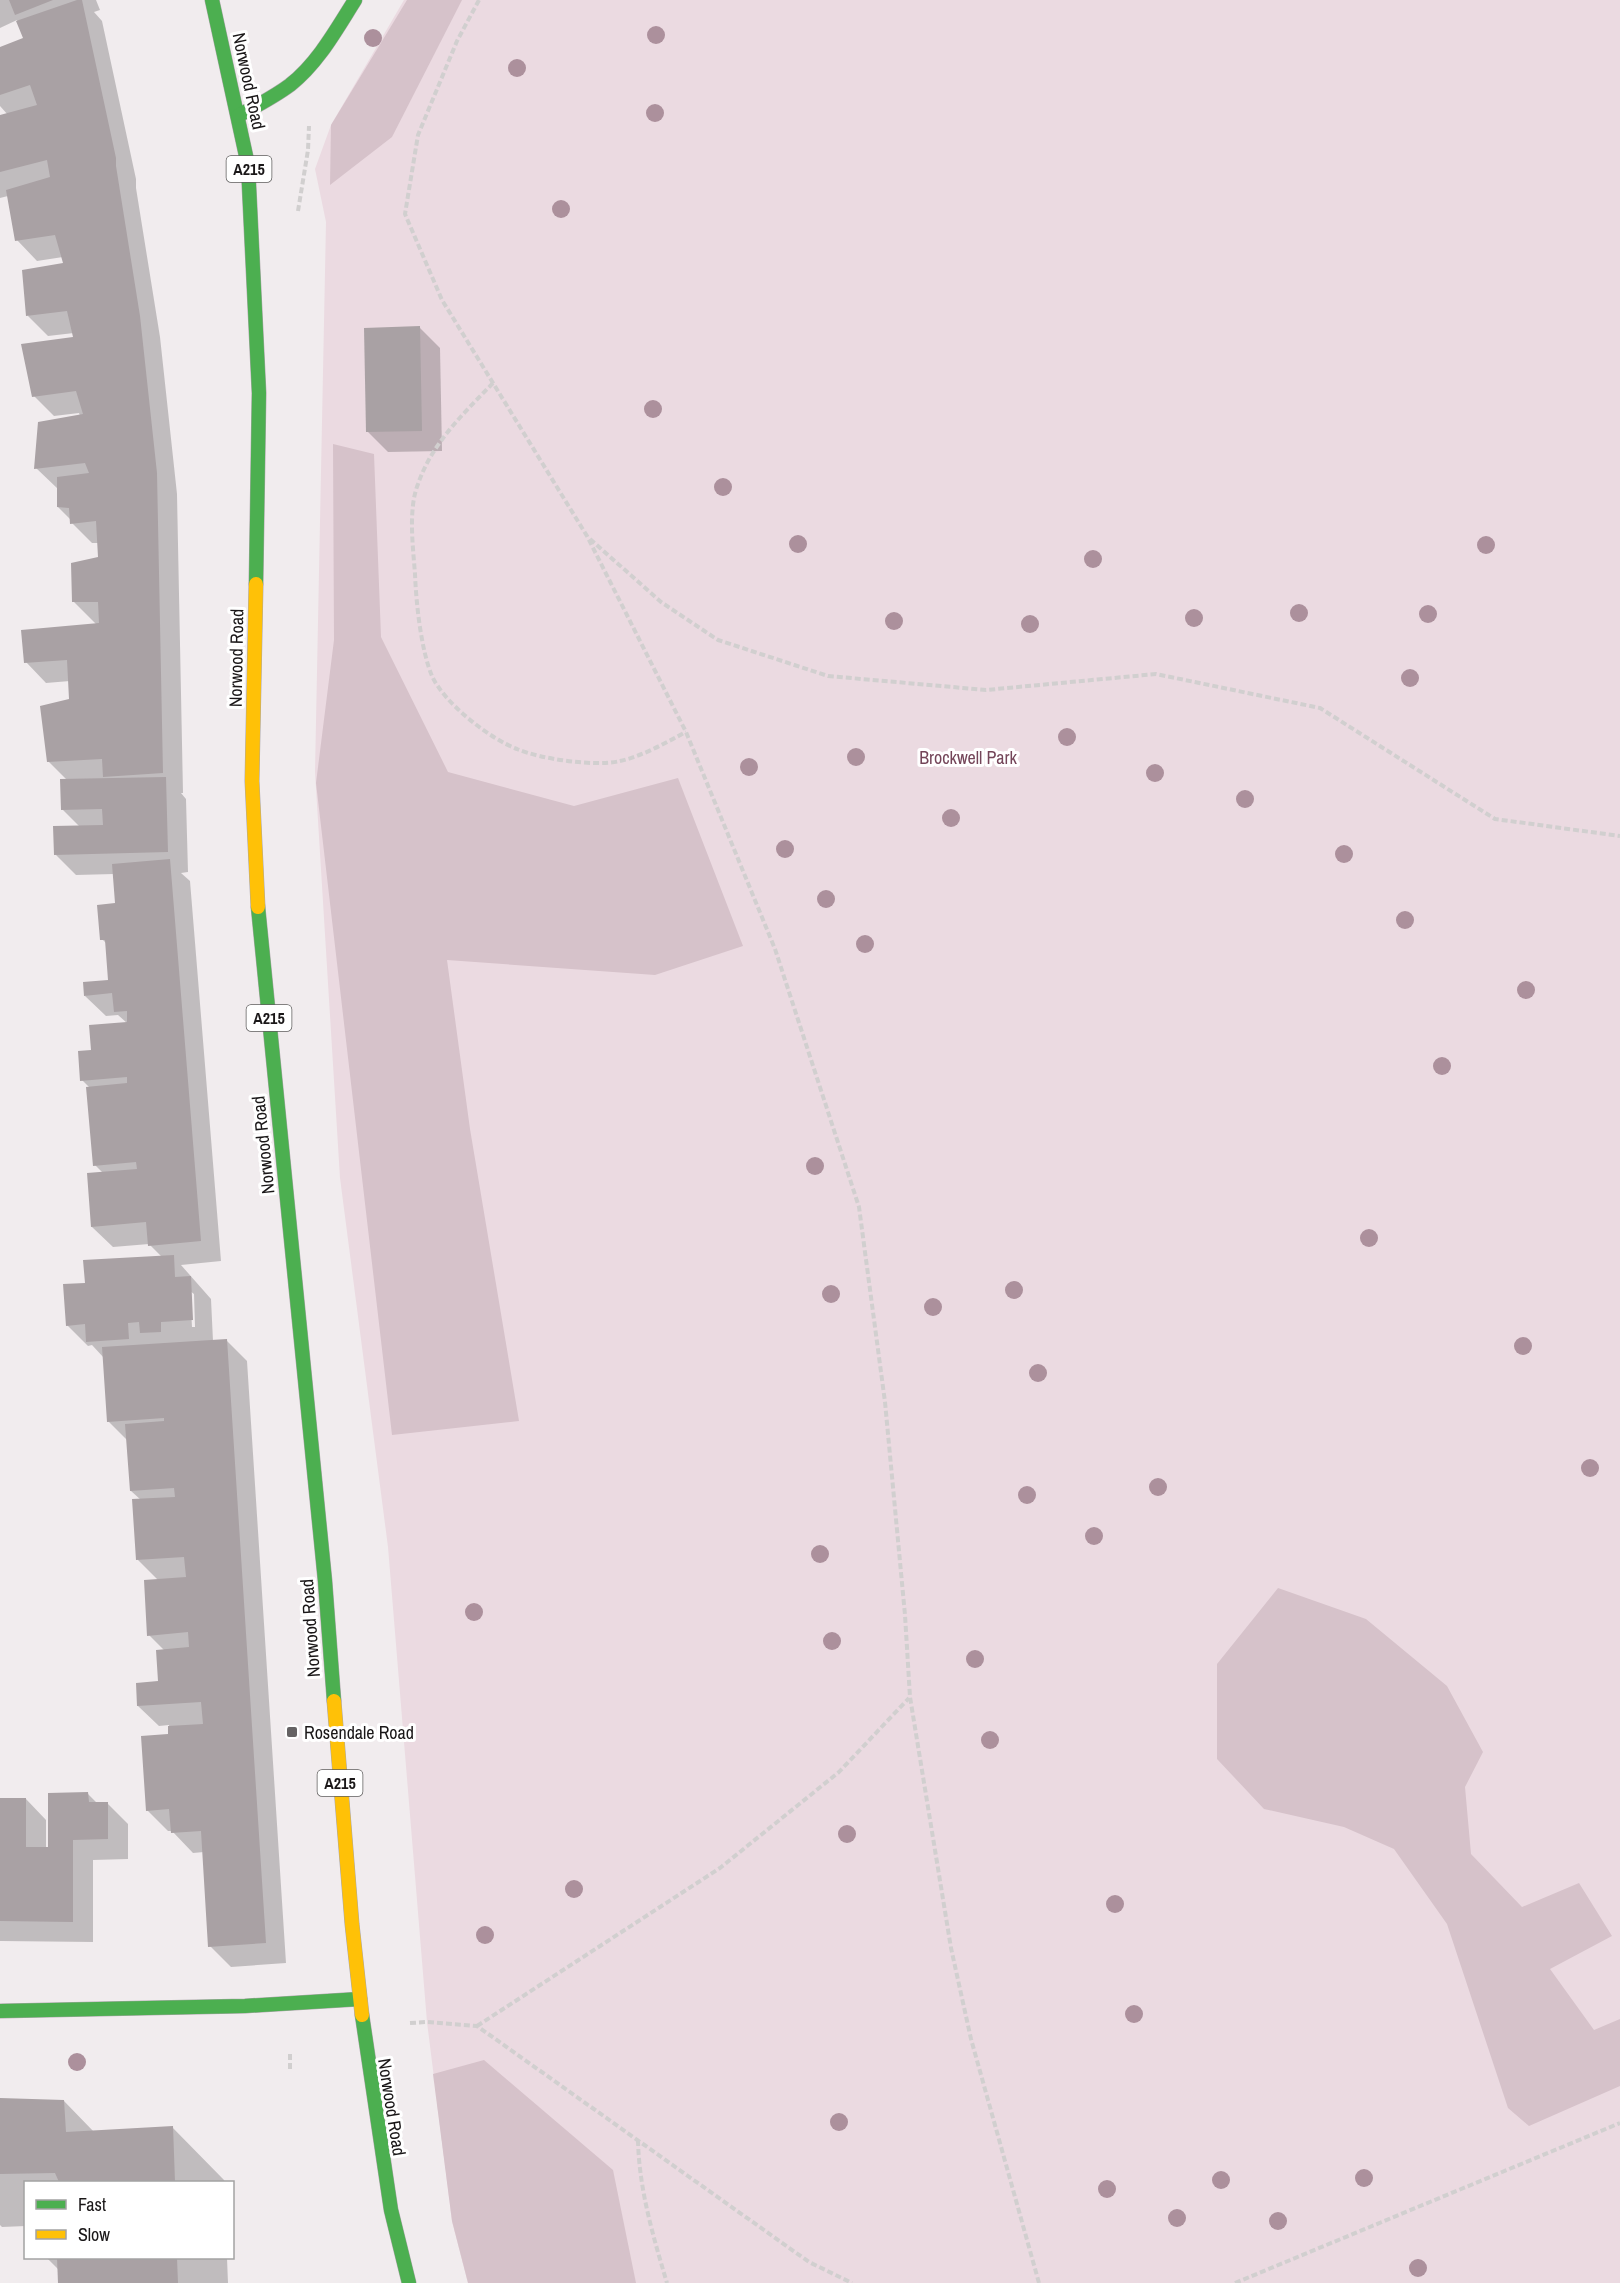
<svg xmlns="http://www.w3.org/2000/svg" width="1620" height="2283" viewBox="0 0 1620 2283" font-family="'Archivo Narrow',sans-serif">
<style>
.green{fill:#ebdae1}
.forest{fill:#d6c2ca}
.shadow{fill:#0003;fill-rule:evenodd}
.building{fill:#a9a1a4}
.lines{fill:none;stroke-linecap:round;stroke-linejoin:round}
.fast-casing{stroke:#aaa6a8;stroke-width:15}
.slow-casing{stroke:#aaa6a8;stroke-width:15}
.path{stroke:#d1cfcf;stroke-width:4;stroke-dasharray:6 3;stroke-linecap:butt}
.fast{stroke:#4caf50;stroke-width:14}
.slow{stroke:#ffc107;stroke-width:14}
.tree{fill:#ac909c}
.poi-dot{fill:#656263;stroke:#fff;stroke-width:2}
.labels{text-anchor:middle;dominant-baseline:central;stroke-width:6;stroke-linejoin:round;paint-order:stroke}
.shield{fill:#fff;stroke:#5f5d5d;stroke-width:1.5}
.shield-label{font-size:16px;font-weight:bold;fill:#1a1718}
.street-label{font-size:18px;fill:#1a1718;stroke:#fff}
.park-label{font-size:18px;fill:#744559;stroke:#fff}
.poi-label{font-size:18px;fill:#1a1718;stroke:#fff;text-anchor:start}
</style>
<rect width="100%" height="100%" fill="#f1ecee"/>
<polygon class="green" points="404,0 1620,0 1620,2283 468,2283 452,2221 427,2022 388,1547 340,1178 315,772 326,222 315,169 331,125"/>
<g class="forest">
<polygon points="407,0 462,0 392,137 330,185 331,125"/>
<polygon points="333,444 374,454 381,637 448,772 574,806 678,778 743,946 655,975 447,960 470,1129 519,1421 392,1435 316,783 334,640"/>
<polygon points="1278,1588 1366,1619 1447,1686 1483,1752 1465,1787 1471,1854 1522,1907 1579,1883 1612,1936 1550,1969 1594,2030 1620,2019 1620,2086 1529,2126 1508,2108 1447,1924 1394,1849 1344,1827 1264,1809 1217,1759 1217,1664"/>
<polygon points="484,2060 613,2170 636,2283 468,2283 452,2221 433,2074"/>
</g>
<g class="shadow">
<path d="M0,0H96L100,10L94,12L102,21L136,179V188L160,337L177,494L183,793H181L186,799L188,872L181,873L190,881L221,1261L181,1265L211,1299L213,1341L226,1340L247,1361L286,1963L231,1967L210,1946L204,1852L193,1853L172,1831H168L147,1810L170,1735L169,1725L159,1726L138,1706L159,1682L164,1650L149,1635L159,1581L138,1560L141,1500L131,1491L128,1441L108,1421L104,1358L92,1345L88,1346L67,1325L86,1285L162,1257L149,1244L113,1247L92,1227L103,1173L95,1165L90,1088L82,1080L92,1051L127,1023L118,1015L106,1016L85,996L110,981L107,944L102,939L117,905L114,874L76,875L56,855L80,827L62,809L68,781L48,761L71,700L70,681L46,683L26,662L97,625L74,602L100,558L99,543H92L72,523L71,520L58,507V489L36,468L80,416L79,413L54,416L34,396L75,338L74,333L48,336L28,316L64,264L63,257L37,261L17,240L8,196L0,198V117L8,115L0,106V48L25,39L17,20L0,28ZM190,1291L194,1294L195,1327H192Z"/>
<polygon points="419,327 440,348 442,451 388,452 368,432"/>
<polygon points="88,1794 98,1804 108,1804 128,1824 128,1859 93,1860 93,1942 0,1941 0,1799 26,1799 46,1820 46,1849 50,1849"/>
<polygon points="0,2100 64,2101 94,2132 172,2127 224,2180 225,2182 26,2182 26,2226 2,2227 0,2225"/>
<polygon points="47,2258 227,2258 228,2283 60,2283 59,2270"/>
</g>
<g class="building">
<polygon points="9,0 53,0 15,15"/>
<polygon points="77,0 82,0 116,158 116,166 140,316 157,473 163,773 103,777 102,759 47,762 40,706 69,699 67,660 24,663 21,630 99,623 98,602 72,602 71,563 98,557 96,521 70,524 69,508 57,507 57,477 89,473 85,463 34,469 38,422 83,414 76,391 32,397 21,344 73,337 67,311 26,316 22,270 63,263 55,235 15,241 6,190 50,177 47,160 0,172 0,115 37,105 30,85 0,95 0,47 23,38 16,21"/>
<polygon points="420,326 422,431 366,432 364,328"/>
<polygon points="166,777 168,852 54,855 53,826 103,825 102,809 61,810 60,779"/>
<polygon points="170,859 201,1241 148,1246 146,1222 91,1227 87,1173 137,1169 136,1162 93,1166 86,1087 127,1083 127,1077 80,1081 78,1051 91,1050 89,1025 127,1022 127,1011 114,1012 112,993 84,996 83,982 108,980 105,940 100,940 97,905 115,903 112,864"/>
<polygon points="174,1255 175,1277 191,1276 193,1320 161,1322 161,1332 140,1333 139,1322 128,1323 129,1339 86,1342 85,1324 66,1326 63,1284 85,1283 83,1260"/>
<polygon points="227,1339 266,1943 208,1947 201,1831 171,1833 169,1809 146,1811 141,1736 168,1734 168,1726 203,1724 201,1702 137,1706 136,1683 158,1681 156,1650 189,1647 188,1632 147,1636 144,1580 186,1577 184,1557 136,1560 132,1499 175,1497 174,1488 130,1491 125,1424 164,1421 164,1418 107,1422 102,1347"/>
<polygon points="88,1792 89,1802 108,1802 108,1839 73,1840 73,1922 0,1921 0,1798 26,1798 26,1847 48,1847 48,1793"/>
<polygon points="0,2098 64,2100 66,2132 173,2126 175,2182 59,2182 55,2173 0,2174"/>
<polygon points="57,2258 177,2258 178,2283 58,2283"/>
</g>
<g class="lines">
<g class="fast-casing">
<g id="fast">
<polyline points="212,0 248,165 259,393 256,584"/>
<path d="M238,116C256,106 274,97 290,85C318,63 336,30 355,0"/>
<polyline points="258,907 325,1581 334,1701"/>
<polyline points="0,2011 245,2006 360,1999"/>
<polyline points="362,2015 391,2210 409,2283"/>
</g>
</g>
<g class="slow-casing">
<g id="slow">
<polyline points="256,584 252,781 258,907"/>
<polyline points="334,1701 352,1924 362,2015"/>
</g>
</g>
<g class="path">
<polyline points="479,0 457,41 418,135 405,214 442,300 587,536 686,732 775,949 859,1207 885,1402 905,1615 910,1697 951,1948 971,2039 1039,2283"/>
<polyline points="298,211 308,150 309,126"/>
<path d="M493,383C464,413 432,443 418,484C408,509 413,547 415,574C416,602 421,650 432,676C444,703 490,739 517,749C540,759 596,767 620,761C643,756 665,743 686,732"/>
<polyline points="590,539 661,602 718,640 828,676 986,690 1156,674 1320,708 1495,819 1620,836"/>
<polyline points="410,2023 427,2022 477,2026 809,2262 852,2283"/>
<polyline points="477,2026 720,1868 839,1772 909,1698"/>
<polyline points="290,2069 290,2052"/>
<path d="M638,2140C639,2189 653,2236 667,2283"/>
<polyline points="1235,2283 1620,2123"/>
</g>
<use href="#fast" class="fast"/>
<use href="#slow" class="slow"/>
</g>
<g class="tree">
<circle cx="656" cy="35" r="9"/>
<circle cx="373" cy="38" r="9"/>
<circle cx="517" cy="68" r="9"/>
<circle cx="655" cy="113" r="9"/>
<circle cx="561" cy="209" r="9"/>
<circle cx="653" cy="409" r="9"/>
<circle cx="723" cy="487" r="9"/>
<circle cx="798" cy="544" r="9"/>
<circle cx="1486" cy="545" r="9"/>
<circle cx="1093" cy="559" r="9"/>
<circle cx="1299" cy="613" r="9"/>
<circle cx="1428" cy="614" r="9"/>
<circle cx="1194" cy="618" r="9"/>
<circle cx="894" cy="621" r="9"/>
<circle cx="1030" cy="624" r="9"/>
<circle cx="1410" cy="678" r="9"/>
<circle cx="1067" cy="737" r="9"/>
<circle cx="856" cy="757" r="9"/>
<circle cx="749" cy="767" r="9"/>
<circle cx="1155" cy="773" r="9"/>
<circle cx="1245" cy="799" r="9"/>
<circle cx="951" cy="818" r="9"/>
<circle cx="785" cy="849" r="9"/>
<circle cx="1344" cy="854" r="9"/>
<circle cx="826" cy="899" r="9"/>
<circle cx="1405" cy="920" r="9"/>
<circle cx="865" cy="944" r="9"/>
<circle cx="1526" cy="990" r="9"/>
<circle cx="1442" cy="1066" r="9"/>
<circle cx="815" cy="1166" r="9"/>
<circle cx="1369" cy="1238" r="9"/>
<circle cx="1014" cy="1290" r="9"/>
<circle cx="831" cy="1294" r="9"/>
<circle cx="933" cy="1307" r="9"/>
<circle cx="1523" cy="1346" r="9"/>
<circle cx="1038" cy="1373" r="9"/>
<circle cx="1590" cy="1468" r="9"/>
<circle cx="1158" cy="1487" r="9"/>
<circle cx="1027" cy="1495" r="9"/>
<circle cx="1094" cy="1536" r="9"/>
<circle cx="820" cy="1554" r="9"/>
<circle cx="474" cy="1612" r="9"/>
<circle cx="832" cy="1641" r="9"/>
<circle cx="975" cy="1659" r="9"/>
<circle cx="990" cy="1740" r="9"/>
<circle cx="847" cy="1834" r="9"/>
<circle cx="574" cy="1889" r="9"/>
<circle cx="1115" cy="1904" r="9"/>
<circle cx="485" cy="1935" r="9"/>
<circle cx="1134" cy="2014" r="9"/>
<circle cx="77" cy="2062" r="9"/>
<circle cx="839" cy="2122" r="9"/>
<circle cx="1364" cy="2178" r="9"/>
<circle cx="1221" cy="2180" r="9"/>
<circle cx="1107" cy="2189" r="9"/>
<circle cx="1177" cy="2218" r="9"/>
<circle cx="1278" cy="2221" r="9"/>
<circle cx="1418" cy="2268" r="9"/>
</g>
<rect class="poi-dot" x="286" y="1726" width="12" height="12" rx="3"/>
<g class="labels">
<g class="shield">
<rect x="226.5" y="156" width="45" height="26" rx="4.5"/>
<rect x="246.5" y="1005" width="45" height="26" rx="4.5"/>
<rect x="317.5" y="1770" width="45" height="26" rx="4.5"/>
</g>
<g class="shield-label">
<text x="249" y="169">A215</text>
<text x="269" y="1018">A215</text>
<text x="340" y="1783">A215</text>
</g>
<g class="street-label">
<text transform="translate(249 81) rotate(78)">Norwood Road</text>
<text transform="translate(236 658) rotate(-89)">Norwood Road</text>
<text transform="translate(263 1145) rotate(-96)">Norwood Road</text>
<text transform="translate(310 1628) rotate(-94)">Norwood Road</text>
<text transform="translate(392 2107) rotate(81)">Norwood Road</text>
</g>
<g class="park-label">
<text x="968" y="757">Brockwell Park</text>
</g>
<g class="poi-label">
<text x="304" y="1732">Rosendale Road</text>
</g>
</g>
<rect x="24" y="2181" width="210" height="78" fill="#ffffff" stroke="#a3a2a3" stroke-width="1.5"/>
<rect x="36" y="2200" width="30" height="9" fill="#4caf50" stroke="#a3a2a3" stroke-width="1.5"/>
<text x="78" y="2211" font-size="18" fill="#1a1718">Fast</text>
<rect x="36" y="2230" width="30" height="9" fill="#ffc107" stroke="#a3a2a3" stroke-width="1.5"/>
<text x="78" y="2241" font-size="18" fill="#1a1718">Slow</text>
</svg>
